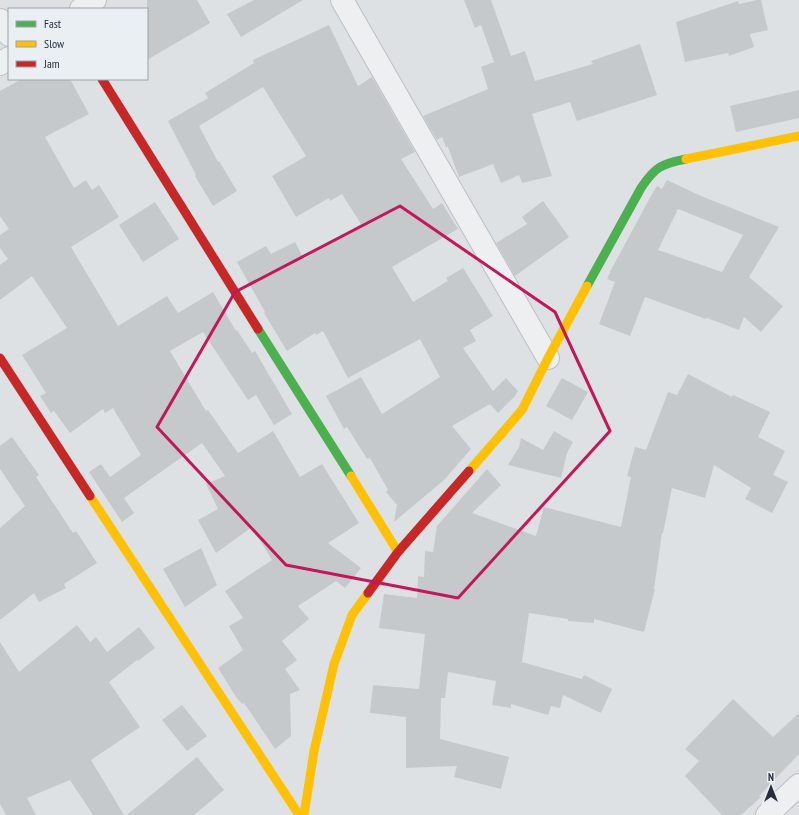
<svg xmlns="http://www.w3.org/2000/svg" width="799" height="815" viewBox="0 0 799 815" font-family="'PT Sans Narrow',sans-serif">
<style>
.building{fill:#c6c9cc;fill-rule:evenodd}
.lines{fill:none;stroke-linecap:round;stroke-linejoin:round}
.street-casing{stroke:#bcbfc2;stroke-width:24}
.street{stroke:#edeff1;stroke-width:22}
.fast{stroke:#4caf50;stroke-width:9}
.slow{stroke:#ffc107;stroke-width:9}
.jam{stroke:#c62828;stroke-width:9}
.marked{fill:none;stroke:#c2185b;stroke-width:3;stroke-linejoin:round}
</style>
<rect width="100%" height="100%" fill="#dee1e4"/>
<g class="building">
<polygon points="147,0 197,0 210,23 147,60"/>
<polygon points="254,0 303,0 241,37 227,14"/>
<polygon points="464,0 491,0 511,56 525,51 535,81 593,64 591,61 640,44 657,95 577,121 570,102 532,114 552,176 522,183 519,175 501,183 493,164 459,177 448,147 446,147 442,137 437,140 423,116 488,89 481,67 494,62 481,25 475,28"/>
<polygon points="757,0 761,0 768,30 750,34 754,47 729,56 728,53 685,62 676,22 738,1 739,4"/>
<polygon points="329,25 358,86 372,77 415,152 401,159 433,209 442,203 458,229 392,267 413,302 448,281 446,278 463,268 493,316 470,330 476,341 463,348 493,391 506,378 518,391 515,396 498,413 490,404 452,426 471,449 444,480 394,522 397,505 386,492 388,490 370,458 367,459 347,427 344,429 326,396 361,377 382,414 440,377 420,339 348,378 323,331 316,335 315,333 287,351 264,313 265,312 237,262 266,246 271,254 295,242 304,259 361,224 342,194 330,201 329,198 296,217 272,176 306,156 263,87 199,126 218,162 219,161 237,191 213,206 195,176 196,175 168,121 208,98 205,93 254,63 253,60"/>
<polygon points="22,79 70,79 89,114 45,137 74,188 86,180 92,190 99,185 119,217 71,247 118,326 167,296 178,313 213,292 236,331 237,330 252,353 255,351 292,414 274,425 256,395 248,400 203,332 170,351 206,411 208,410 238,453 273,431 300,477 322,464 359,523 328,543 361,568 345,588 336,581 298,606 309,619 282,641 297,660 285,669 300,690 290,694 291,736 275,749 244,703 242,704 236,697 218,668 243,650 229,626 243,618 225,591 272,560 252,527 216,553 198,520 218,509 206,484 225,476 202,443 124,498 134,513 122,522 89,472 101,464 110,477 141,455 113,408 105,413 103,409 70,433 54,411 51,413 40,396 46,393 22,355 67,328 32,276 0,300 0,265 8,259 0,248 0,235 9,229 0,216 0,91"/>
<polygon points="799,90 799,118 736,132 730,106"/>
<path d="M667,180L701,196L779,227L749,277L783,306L761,332L744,317L739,330L707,318L706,319L645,297L630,336L599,324L615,282L607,279L612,268L652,194L657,186L662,189ZM678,209L743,235L722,272L658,250Z"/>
<polygon points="543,201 569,237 515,276 496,243 527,224 522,217"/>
<polygon points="155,202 179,239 143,262 119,225"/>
<polygon points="688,374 732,397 733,395 770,412 758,437 785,451 773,475 788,482 772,513 745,499 751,488 714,465 705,498 672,488 663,533 662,533 654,589 655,589 644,632 594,619 594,623 568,621 568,619 529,613 522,662 582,679 584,675 612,689 601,713 563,695 560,708 551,706 548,715 511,704 511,708 492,705 496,681 448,672 445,698 441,698 440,739 509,757 501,789 454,777 457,766 406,768 406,717 370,713 373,685 419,689 425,634 379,628 384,594 417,598 418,576 424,577 425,551 433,552 437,526 487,469 501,485 472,513 536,536 544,507 621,527 631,477 627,476 635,447 646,450 668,392 677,395"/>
<polygon points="562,378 588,392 572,420 546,406"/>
<polygon points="554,431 573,442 567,453 561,478 508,465 519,447 521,438 543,450"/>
<polygon points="12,437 39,475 36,477 73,533 76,531 97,563 64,584 66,588 39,602 34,593 0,620 0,528 25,506 0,469 0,446"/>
<polygon points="201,548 217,585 185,607 163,569"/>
<polygon points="77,625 90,642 96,637 107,652 139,627 155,648 138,661 137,660 109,682 140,727 91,760 124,815 93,815 70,780 27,798 36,815 6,815 0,804 0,642 19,672"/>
<polygon points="733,699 773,737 799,713 799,754 759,796 761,797 741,815 722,815 685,776 699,761 685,749"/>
<polygon points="182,705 207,736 187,751 162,720"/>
<polygon points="197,757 224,790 194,815 127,815"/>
</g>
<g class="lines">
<g class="street-casing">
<g id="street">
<polyline points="342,0 548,358"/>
<polyline points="81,9 95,0"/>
<polyline points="0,20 9,35"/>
<polyline points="0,64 9,58"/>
<polyline points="767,815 799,785"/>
</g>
</g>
<use href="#street" class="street"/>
<g class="fast">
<path d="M587,286L641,188C655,167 661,164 686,159"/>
<polyline points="258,329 351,476"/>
</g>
<g class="slow">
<polyline points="686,159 799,136"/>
<polyline points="469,471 522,410 548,358 587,286"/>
<polyline points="351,476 398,552"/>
<polyline points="90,496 299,815"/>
<polyline points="304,815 314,751 334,664 352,615 368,593"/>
</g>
<g class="jam">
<polyline points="102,79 258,329"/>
<polyline points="0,358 90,496"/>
<polyline points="368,593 398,552 469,471"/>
</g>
</g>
<path class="marked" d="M400,206L555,312L610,431L458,598L286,565L157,427L235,292Z"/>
<rect x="8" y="8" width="140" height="72" fill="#eaeff4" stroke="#9ba2ab"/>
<rect x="16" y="21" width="20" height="6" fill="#4caf50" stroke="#9ba2ab"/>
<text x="44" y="28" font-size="12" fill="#252e3d">Fast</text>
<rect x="16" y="41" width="20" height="6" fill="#ffc107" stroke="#9ba2ab"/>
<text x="44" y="48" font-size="12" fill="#252e3d">Slow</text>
<rect x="16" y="61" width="20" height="6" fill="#c62828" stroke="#9ba2ab"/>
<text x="44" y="68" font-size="12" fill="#252e3d">Jam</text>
<g transform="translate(771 787)" stroke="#eaeff4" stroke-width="3" paint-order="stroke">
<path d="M0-3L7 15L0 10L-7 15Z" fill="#252e3d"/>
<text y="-6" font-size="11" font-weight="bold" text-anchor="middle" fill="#252e3d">N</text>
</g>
</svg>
